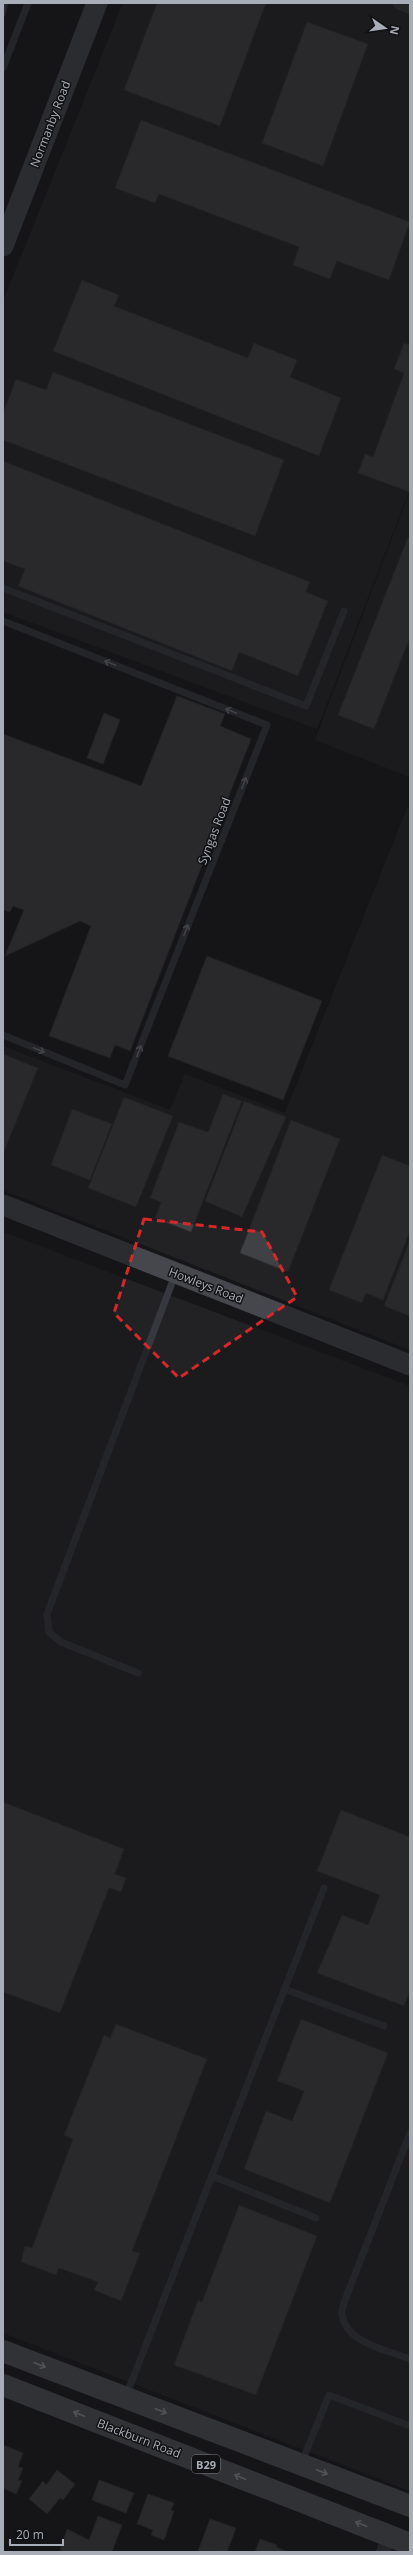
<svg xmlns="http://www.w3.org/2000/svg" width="413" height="2555" viewBox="0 0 413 2555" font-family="'Open Sans',sans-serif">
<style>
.built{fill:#222225}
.building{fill:#404145;stroke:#303034}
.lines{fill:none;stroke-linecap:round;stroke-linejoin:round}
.lane{stroke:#37383d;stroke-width:7}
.street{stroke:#37383d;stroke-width:14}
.secondary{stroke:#45474d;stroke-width:21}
.primary{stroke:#53555c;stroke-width:22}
.oneway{stroke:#757881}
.oneway2{stroke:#979ba6}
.marked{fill:none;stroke:#d62828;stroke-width:3;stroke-dasharray:8 5;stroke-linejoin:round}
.labels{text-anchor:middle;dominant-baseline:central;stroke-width:3;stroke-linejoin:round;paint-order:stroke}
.shield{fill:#111113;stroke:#7b7e86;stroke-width:1}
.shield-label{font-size:11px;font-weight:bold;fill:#a8adb8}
.street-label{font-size:12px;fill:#a8adb8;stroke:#111113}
</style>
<rect width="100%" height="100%" fill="#161618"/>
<g class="built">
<polygon points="123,3 410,3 410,489 317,729 3,612 3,301"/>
<polygon points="410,491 410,777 315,740"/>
<polygon points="407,808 410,809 410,1350 3,1190 3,1046 170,1110 185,1074 285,1113"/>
<polygon points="3,1232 410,1386 410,2491 3,2333"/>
</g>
<g class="building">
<polygon points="3,3 8,3 5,16 3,15"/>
<polygon points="157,3 266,3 220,126 124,90"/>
<polygon points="307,22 368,44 323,166 262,143"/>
<polygon points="141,120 410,222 389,280 337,261 330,279 293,265 299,247 159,194 155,203 115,188"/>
<polygon points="82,280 119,295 114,306 248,358 254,343 297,360 290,377 341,398 319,456 53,351"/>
<polygon points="404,343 410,345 410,492 358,473 365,454 373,457 404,373 394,369"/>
<polygon points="53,372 284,460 255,536 3,440 3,413 16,379 46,390"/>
<polygon points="3,461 310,582 306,592 328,601 298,676 239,652 232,671 18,586 25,569 3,561"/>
<polygon points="408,537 410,538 410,637 374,729 338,715"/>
<polygon points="177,696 225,714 220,726 251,739 130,1051 115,1045 110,1058 49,1036 91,926 80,921 5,956 24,910 13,906 10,912 3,910 3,734 141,786"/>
<polygon points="104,713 120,720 103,764 87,758"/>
<polygon points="207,956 322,1001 283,1100 168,1056"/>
<polygon points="3,1054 38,1068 3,1154"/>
<polygon points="223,1094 242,1101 191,1232 155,1218 161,1202 150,1198 179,1122 208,1132"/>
<polygon points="124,1097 173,1116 136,1207 88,1188"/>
<polygon points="244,1101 286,1117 242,1217 205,1201"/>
<polygon points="72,1109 112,1124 90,1180 51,1165"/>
<polygon points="291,1120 340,1139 288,1272 240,1253"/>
<polygon points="382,1155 410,1166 410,1231 383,1300 366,1293 362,1303 329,1290"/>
<polygon points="410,1240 410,1316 384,1306"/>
<polygon points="3,1802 124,1849 115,1874 126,1878 121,1892 109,1888 60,2013 3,1992"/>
<polygon points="341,1810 410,1837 410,1992 404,2006 317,1973 342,1915 368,1925 380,1895 317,1871"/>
<polygon points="301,2019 388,2053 330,2203 244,2169 266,2111 292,2121 304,2091 277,2081"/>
<polygon points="116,2024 207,2059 132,2251 140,2253 121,2301 94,2290 98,2282 59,2268 56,2275 21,2262 25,2246 32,2248 73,2139 64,2135 104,2035 110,2038"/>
<polygon points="239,2205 317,2236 256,2395 174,2365 198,2300 202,2302"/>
<polygon points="3,2445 23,2453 18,2467 23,2468 18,2480 22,2481 16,2494 3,2488"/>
<polygon points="57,2470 75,2484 63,2500 60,2498 47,2514 29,2499 43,2481 46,2485"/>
<polygon points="99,2480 134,2493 126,2513 92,2500"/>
<polygon points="148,2494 174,2503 171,2510 174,2511 164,2540 151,2535 153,2530 137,2524"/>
<polygon points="98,2516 122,2525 112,2552 66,2552 60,2550 67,2529 89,2540"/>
<polygon points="210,2519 236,2528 227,2552 198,2551"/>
<polygon points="260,2539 277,2545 276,2547 288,2552 255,2552"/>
</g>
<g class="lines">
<g class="lane">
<polyline points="3,68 28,3"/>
<polyline points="3,588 306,706 344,611"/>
<polyline points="3,621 267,725 125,1085 3,1035"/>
<polyline points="138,1673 61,1642 49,1632 47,1614 175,1275"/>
<polyline points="284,1989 384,2026"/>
<path d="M410,2133L345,2300C344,2305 341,2311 342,2315C346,2343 388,2350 410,2359"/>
<polyline points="212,2176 316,2218"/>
<polyline points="126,2396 324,1888"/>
<polyline points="302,2462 329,2395 410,2426"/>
</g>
<g class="street">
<polyline points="400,3 410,7"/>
<polyline points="383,2552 389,2536"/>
</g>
<g class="secondary">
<polyline points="3,246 97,3"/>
<polyline points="3,1205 410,1365"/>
</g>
<g class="primary">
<polyline points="3,2351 410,2506"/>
<polyline points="3,2385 410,2544"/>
</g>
</g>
<defs><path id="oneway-shaft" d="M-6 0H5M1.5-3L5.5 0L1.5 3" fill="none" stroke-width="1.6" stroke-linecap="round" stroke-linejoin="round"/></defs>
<g class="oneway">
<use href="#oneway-shaft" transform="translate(110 663) rotate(-158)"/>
<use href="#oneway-shaft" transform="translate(231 711) rotate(-158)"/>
<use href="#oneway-shaft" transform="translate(244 783) rotate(-69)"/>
<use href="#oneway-shaft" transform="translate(186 930) rotate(-69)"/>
<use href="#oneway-shaft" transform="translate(39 1050) rotate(23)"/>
<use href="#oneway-shaft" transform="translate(139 1051) rotate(-69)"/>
</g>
<g class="oneway2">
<use href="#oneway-shaft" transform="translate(40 2365) rotate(21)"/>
<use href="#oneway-shaft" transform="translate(161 2411) rotate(21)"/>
<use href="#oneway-shaft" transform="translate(79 2414) rotate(-159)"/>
<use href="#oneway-shaft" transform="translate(322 2472) rotate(21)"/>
<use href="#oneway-shaft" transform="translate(240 2477) rotate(-159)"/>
<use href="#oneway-shaft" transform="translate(361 2524) rotate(-159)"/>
</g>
<path d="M0 0H413V2555H0ZM144,1219L262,1232L297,1297L179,1378L114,1313Z" fill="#161618" fill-opacity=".55" fill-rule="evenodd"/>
<path class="marked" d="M144,1219L262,1232L297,1297L179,1378L114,1313Z"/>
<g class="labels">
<rect class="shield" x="192" y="2455" width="28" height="18" rx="3"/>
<g class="shield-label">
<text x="206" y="2464">B29</text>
</g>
<g class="street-label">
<text transform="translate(50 124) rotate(-69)">Normanby Road</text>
<text transform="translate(214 831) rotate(-69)">Syngas Road</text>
<text transform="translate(206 1285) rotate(21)">Howleys Road</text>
<text transform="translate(139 2438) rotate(21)">Blackburn Road</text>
</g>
</g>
<rect width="413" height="2555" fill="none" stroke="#a8adb8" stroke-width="8"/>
<g transform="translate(385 28) rotate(103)" stroke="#111113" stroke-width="3" paint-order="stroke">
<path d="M0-3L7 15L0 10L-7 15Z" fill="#a8adb8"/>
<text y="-6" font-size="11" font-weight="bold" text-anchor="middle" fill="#a8adb8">N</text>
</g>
<path d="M10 2539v6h53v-6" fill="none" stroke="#a8adb8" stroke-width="2"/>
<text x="16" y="2539" font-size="12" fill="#a8adb8" stroke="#111113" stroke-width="3" paint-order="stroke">20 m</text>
</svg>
